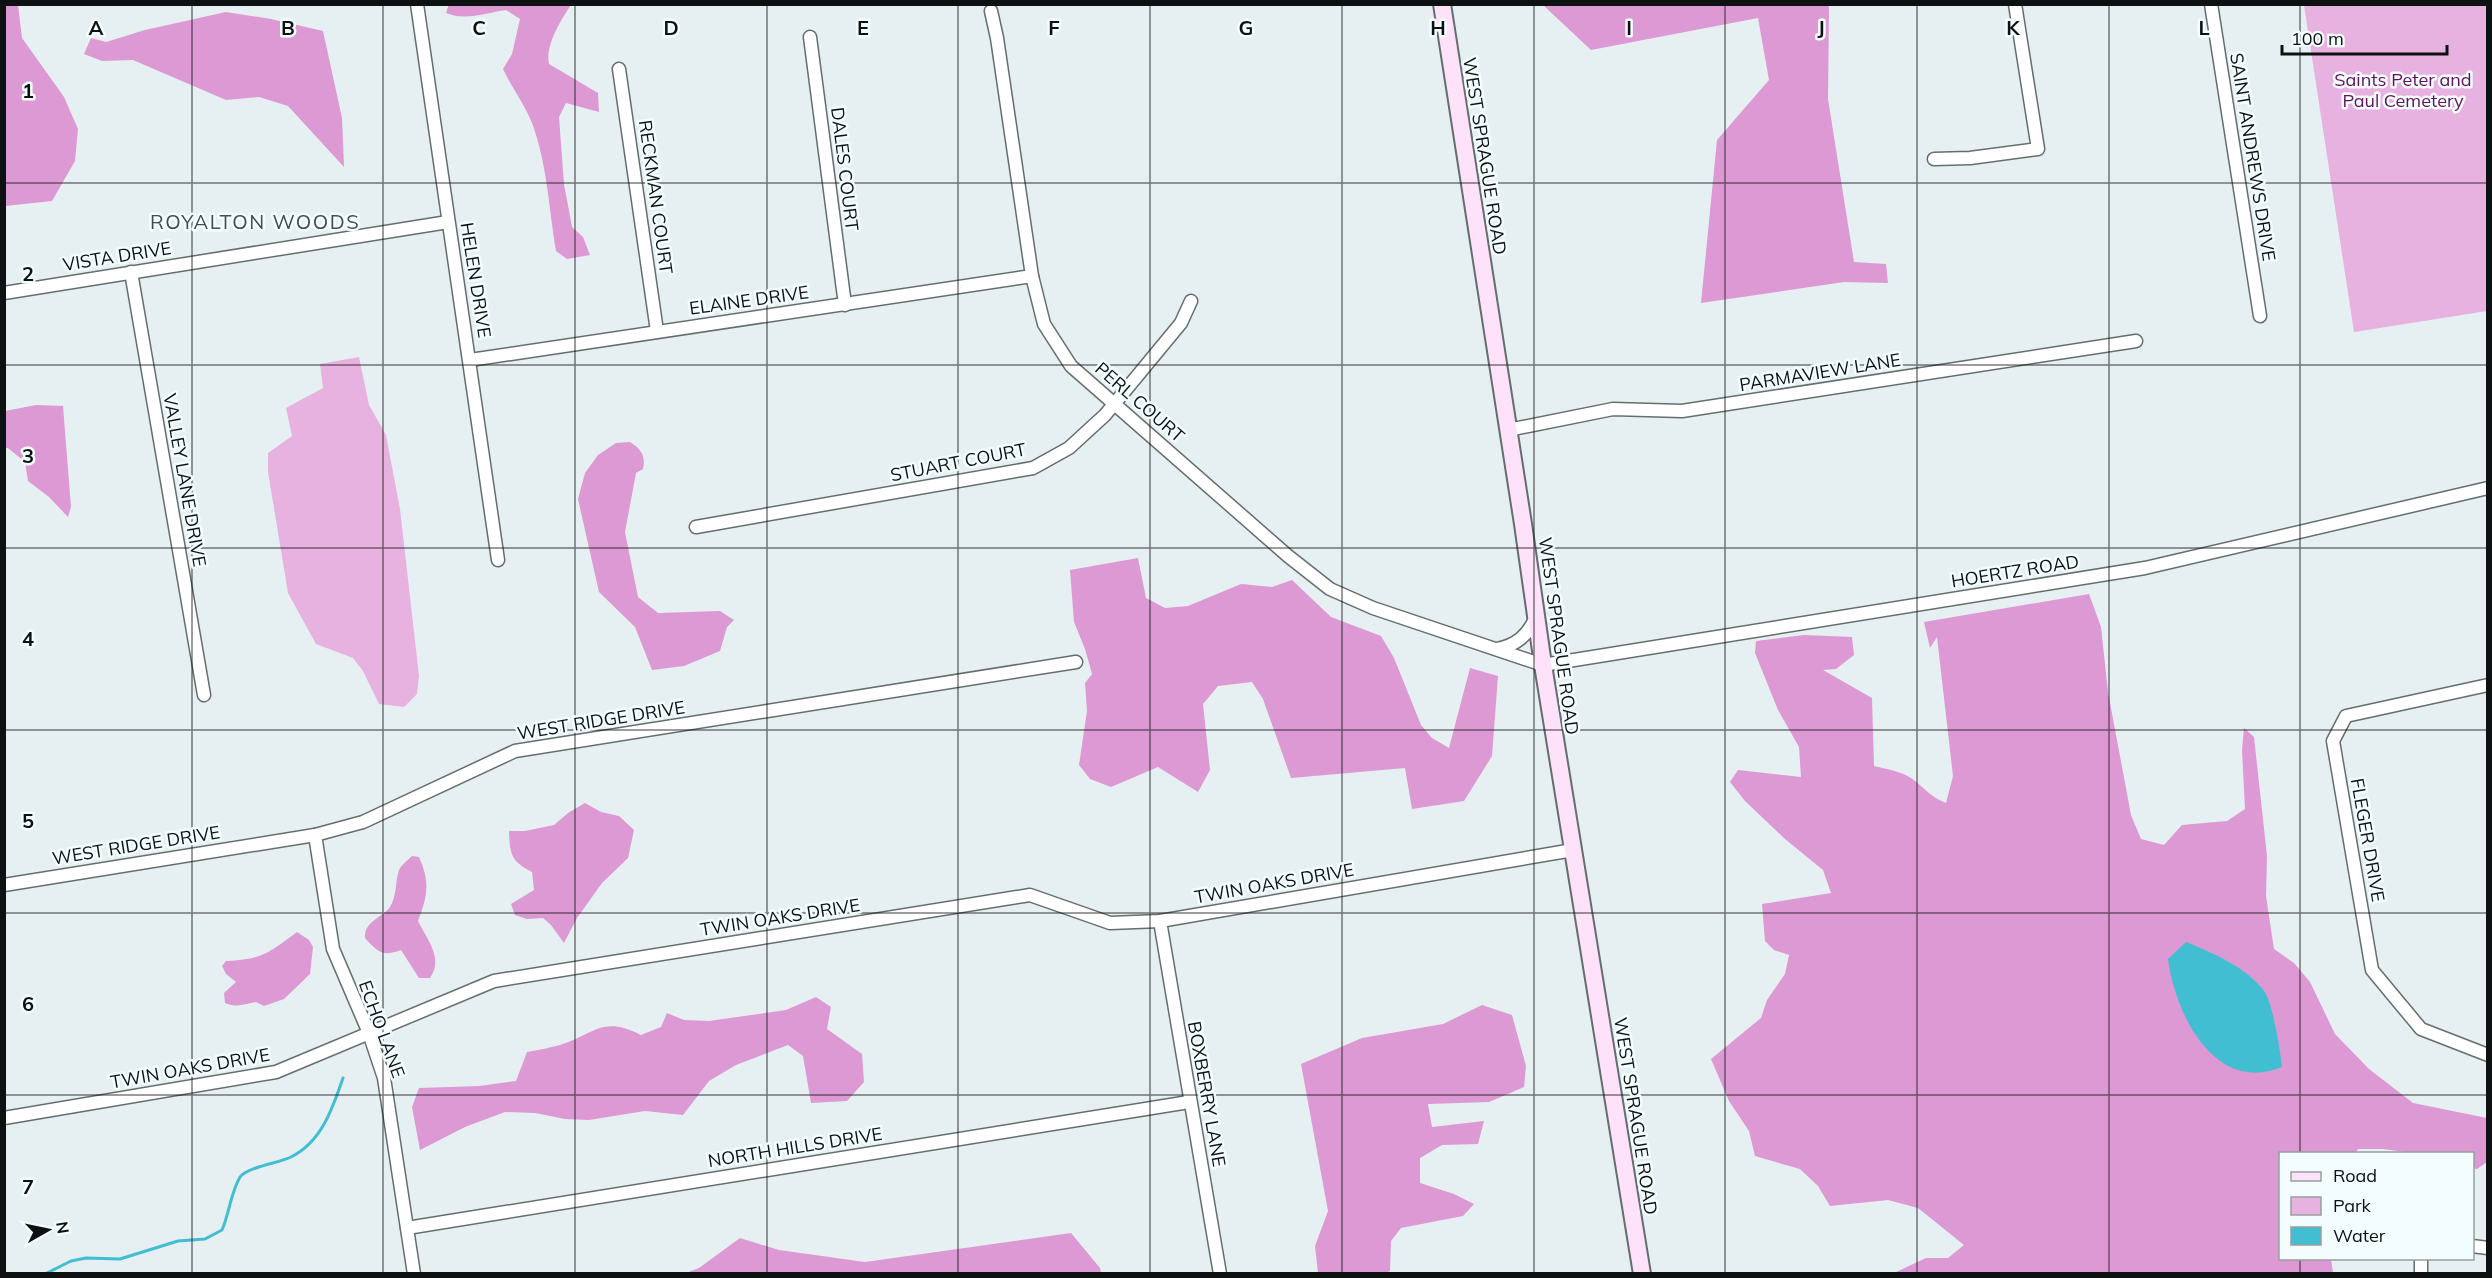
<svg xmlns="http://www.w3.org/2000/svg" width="2492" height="1278" viewBox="0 0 2492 1278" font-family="Mulish,sans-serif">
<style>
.green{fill:#e8b2e0}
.forest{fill:#dd99d4}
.water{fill:#41bed2}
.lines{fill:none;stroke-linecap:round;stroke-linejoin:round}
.stream{stroke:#41bed2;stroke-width:3}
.street-casing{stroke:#666d6f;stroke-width:15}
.secondary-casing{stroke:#666d6f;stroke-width:20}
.street{stroke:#fff;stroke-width:12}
.secondary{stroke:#fee2fa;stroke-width:16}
.grid{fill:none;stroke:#0e1111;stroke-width:1.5;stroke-opacity:0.55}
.labels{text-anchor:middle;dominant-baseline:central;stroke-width:5;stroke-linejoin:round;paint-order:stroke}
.park-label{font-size:18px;fill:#61115b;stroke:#f4fdfe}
.street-label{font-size:18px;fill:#0e1111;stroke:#f4fdfe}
.neighbourhood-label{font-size:20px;letter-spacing:1.5px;fill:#444c4d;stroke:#f4fdfe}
.grid-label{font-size:20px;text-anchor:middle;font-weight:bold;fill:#0e1111;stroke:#f4fdfe;stroke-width:5;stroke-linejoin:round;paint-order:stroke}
</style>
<rect width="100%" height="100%" fill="#e6eff1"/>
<g class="green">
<polygon points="2304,5 2487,5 2487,311 2354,332"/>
<polygon points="359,357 369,405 386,435 400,509 419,676 417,694 404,707 379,704 363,671 353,658 316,644 288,593 268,472 268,453 292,436 286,408 323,388 320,364"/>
</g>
<g class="forest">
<path d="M449,4L571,5C561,20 545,45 549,64L598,93L599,112L566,103L559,117L564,184L572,227L583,237L590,255L567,259L556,251C549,209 547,163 532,123C524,103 512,88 503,69L512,54L520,19L506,10C486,13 465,21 446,13Z"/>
<polygon points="4,5 18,5 22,38 64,97 78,129 75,161 52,201 5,206"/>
<polygon points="1543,5 1829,5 1828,99 1854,262 1886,264 1888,283 1844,282 1701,303 1717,140 1769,80 1758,18 1591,50"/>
<polygon points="226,12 271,19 323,31 342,118 344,167 288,106 259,97 226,100 133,60 102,61 84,54 91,38 106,42 145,30"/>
<polygon points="36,405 63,406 71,507 68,517 49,497 28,481 25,462 8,448 5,448 5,411"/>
<path d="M630,442C641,449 646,456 643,469L636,473L625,532L638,597L658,613L720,611L734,620L727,627L720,651L684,666L652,670L635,627L599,592L578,499L585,473L598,455L616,443Z"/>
<polygon points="1138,558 1146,598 1165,608 1188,606 1241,584 1272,587 1292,580 1331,617 1381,636 1394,658 1421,725 1432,738 1449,748 1470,668 1498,676 1492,756 1464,801 1412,809 1405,768 1291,778 1263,699 1252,682 1218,686 1203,704 1210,770 1198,792 1158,767 1111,787 1090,779 1079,765 1087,711 1085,683 1092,674 1085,649 1074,622 1070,570"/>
<path d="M2089,594L2101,627L2108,692L2131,815L2141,839L2164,845L2182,825L2227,821L2245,809L2242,750L2244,728L2254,737L2267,856L2266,896L2274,949L2294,963L2310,982L2335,1034L2369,1069L2413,1103L2487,1118V1162L2477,1169L2473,1168L2472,1154L2413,1153L2383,1149H2358L2355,1154H2280V1258L2331,1259L2333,1273H1894L1926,1258H1948L1964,1245L1918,1208L1888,1200L1830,1206L1818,1186L1800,1169L1755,1156L1749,1131L1729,1101L1711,1059L1761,1018L1767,1000L1785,974L1789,955L1774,950L1765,941L1762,904L1831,893L1823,870L1785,839L1745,801L1730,782L1738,770L1801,777L1799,747L1778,710L1755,653L1756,641L1804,635L1852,637L1854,655L1836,669L1823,670L1872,698L1874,766C1886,769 1900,771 1911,778C1925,788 1930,797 1946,803L1953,776L1937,637L1930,648L1924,622Z"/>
<path d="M585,803L601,812L619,816L634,830L628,858L602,883L577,918L564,943L551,925L543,918L527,919L515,915L511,904L534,890L532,872C511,861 510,855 509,831H525L554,825L568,813Z"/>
<path d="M412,856L419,857C430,882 428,895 418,921C427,940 444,958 430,978H419L401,950C382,957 378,952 365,938C364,921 381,919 390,907C397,896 395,882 399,870C401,865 408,860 412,856Z"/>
<path d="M297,932L309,940L313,947L310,974L284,999L264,1006L256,1002C245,1004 235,1008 225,1003L224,993L236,982L226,974L222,966L226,961C263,959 267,954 297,932Z"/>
<path d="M816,997L831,1007L827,1029L862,1054L864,1082L847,1101L811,1103L803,1056L788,1045L736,1065L709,1081L683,1115L645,1111L589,1120L565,1119L535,1113L505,1112L465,1127L420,1150L412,1107L419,1088L479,1086L516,1081L527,1052C538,1050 549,1048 560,1045C595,1034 602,1015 641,1035L661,1027L667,1013L684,1020L709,1021L786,1010Z"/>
<polygon points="1482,1005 1512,1015 1526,1066 1524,1087 1489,1102 1428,1104 1432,1127 1484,1121 1478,1144 1442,1145 1420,1158 1420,1183 1454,1194 1474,1204 1463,1216 1401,1228 1391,1241 1390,1271 1386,1273 1318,1273 1315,1246 1328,1211 1301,1064 1362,1038 1443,1024"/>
<polygon points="1071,1233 1100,1268 1101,1273 686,1273 699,1268 740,1238 779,1250 865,1262"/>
</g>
<path class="water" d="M2186,942C2213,953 2246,967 2264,991C2273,1003 2280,1051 2282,1067C2214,1095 2175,1013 2168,959Z"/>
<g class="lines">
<path class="stream" d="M45,1274L71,1261L86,1258L120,1259L178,1241L205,1239L222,1230C229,1214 231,1192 240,1177C247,1167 279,1163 291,1157C322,1142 333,1107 343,1078"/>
<g class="street-casing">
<g id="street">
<polyline points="417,4 498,560"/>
<polyline points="2211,4 2260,316"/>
<polyline points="991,11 997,38 1032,276 1044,324 1071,366 1288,556 1330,589 1373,608 1543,665 2145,568 2488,488"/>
<polyline points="810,37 845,305"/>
<polyline points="619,69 657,331"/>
<polyline points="1934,159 1970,158 2038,149 2015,4"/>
<polyline points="131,272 204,695"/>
<polyline points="4,293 448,222"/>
<polyline points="470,360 1032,276"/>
<polyline points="1508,430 1613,409 1682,411 2136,341"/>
<polyline points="696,527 1033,468 1069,448 1105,415 1181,323 1191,301"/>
<path d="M1497,649C1517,645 1528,635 1536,617"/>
<polyline points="2488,685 2346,716 2333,741 2372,970 2421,1029 2488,1055"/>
<polyline points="315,835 333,949 369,1033 384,1078 414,1274"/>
<polyline points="4,885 315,835 363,822 515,751 1076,662"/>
<polyline points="1160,921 1220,1274"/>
<polyline points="4,1118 276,1072 494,981 1030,895 1110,923 1160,921 1573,850"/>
<polyline points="407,1228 1189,1102"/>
<polyline points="2472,1246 2488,1248"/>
<polyline points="2421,1258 2421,1274"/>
</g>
</g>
<g class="secondary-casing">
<polyline id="secondary" points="1442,4 1523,524 1543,665 1642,1274"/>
</g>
<use href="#street" class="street"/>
<use href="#secondary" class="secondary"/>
</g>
<path class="grid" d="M192,4V1274M383,4V1274M575,4V1274M767,4V1274M958,4V1274M1150,4V1274M1342,4V1274M1534,4V1274M1725,4V1274M1917,4V1274M2109,4V1274M2300,4V1154M4,183H2488M4,365H2488M4,548H2488M4,730H2488M4,913H2488M4,1095H2488M2300,1258V1274"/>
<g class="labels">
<g class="park-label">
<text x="2403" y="79">Saints Peter and<tspan x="2403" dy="21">Paul Cemetery</tspan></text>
</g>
<g class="street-label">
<text transform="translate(1485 156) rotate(81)">WEST SPRAGUE ROAD</text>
<text transform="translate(2253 157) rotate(81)">SAINT ANDREWS DRIVE</text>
<text transform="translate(845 169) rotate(83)">DALES COURT</text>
<text transform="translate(656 197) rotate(82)">RECKMAN COURT</text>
<text transform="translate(117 256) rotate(-9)">VISTA DRIVE</text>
<text transform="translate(476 280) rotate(81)">HELEN DRIVE</text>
<text transform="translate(749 300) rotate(-8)">ELAINE DRIVE</text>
<text transform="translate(1820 372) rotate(-9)">PARMAVIEW LANE</text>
<text transform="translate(1140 402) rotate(41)">PERL COURT</text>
<text transform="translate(958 462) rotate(-11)">STUART COURT</text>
<text transform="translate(185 480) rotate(80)">VALLEY LANE DRIVE</text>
<text transform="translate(2015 571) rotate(-9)">HOERTZ ROAD</text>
<text transform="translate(1559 636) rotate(82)">WEST SPRAGUE ROAD</text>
<text transform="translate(601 720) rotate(-9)">WEST RIDGE DRIVE</text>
<text transform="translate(2368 840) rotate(80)">FLEGER DRIVE</text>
<text transform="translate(136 845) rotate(-9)">WEST RIDGE DRIVE</text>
<text transform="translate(1274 883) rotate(-10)">TWIN OAKS DRIVE</text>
<text transform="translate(780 917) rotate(-9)">TWIN OAKS DRIVE</text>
<text transform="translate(382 1029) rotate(70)">ECHO LANE</text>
<text transform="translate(190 1068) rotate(-10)">TWIN OAKS DRIVE</text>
<text transform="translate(1207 1094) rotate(80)">BOXBERRY LANE</text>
<text transform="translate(1636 1116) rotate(81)">WEST SPRAGUE ROAD</text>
<text transform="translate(795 1147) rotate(-9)">NORTH HILLS DRIVE</text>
</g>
<g class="neighbourhood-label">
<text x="255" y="221">ROYALTON WOODS</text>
</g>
</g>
<g class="grid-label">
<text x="96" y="35">A</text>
<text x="288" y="35">B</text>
<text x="479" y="35">C</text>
<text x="671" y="35">D</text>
<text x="863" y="35">E</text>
<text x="1054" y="35">F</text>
<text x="1246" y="35">G</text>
<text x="1438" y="35">H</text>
<text x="1629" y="35">I</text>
<text x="1821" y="35">J</text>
<text x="2013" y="35">K</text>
<text x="2204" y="35">L</text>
<text x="28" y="98">1</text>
<text x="28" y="281">2</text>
<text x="28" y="463">3</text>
<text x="28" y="646">4</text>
<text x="28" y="828">5</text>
<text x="28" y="1011">6</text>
<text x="28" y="1194">7</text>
</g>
<rect width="2492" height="1278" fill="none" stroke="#0e1111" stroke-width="12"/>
<rect x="2279" y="1152" width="195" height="108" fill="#f4fdfe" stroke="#989f9f" stroke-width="1.5"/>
<rect x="2291" y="1172" width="30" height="9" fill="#fee2fa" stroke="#989f9f" stroke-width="1.5"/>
<text x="2333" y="1182" font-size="18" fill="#0e1111">Road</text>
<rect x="2291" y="1197" width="30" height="18" fill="#e8b2e0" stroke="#989f9f" stroke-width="1.5"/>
<text x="2333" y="1212" font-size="18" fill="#0e1111">Park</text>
<rect x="2291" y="1227" width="30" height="18" fill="#41bed2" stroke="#989f9f" stroke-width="1.5"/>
<text x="2333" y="1242" font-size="18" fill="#0e1111">Water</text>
<g transform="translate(48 1230) rotate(81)" stroke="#f4fdfe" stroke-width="4.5" paint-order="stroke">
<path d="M0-4.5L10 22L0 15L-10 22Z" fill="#0e1111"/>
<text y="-9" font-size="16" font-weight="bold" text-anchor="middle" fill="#0e1111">N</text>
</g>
<path d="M2282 45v9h165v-9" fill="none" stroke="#0e1111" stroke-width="3"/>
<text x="2291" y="45" font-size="18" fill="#0e1111" stroke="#f4fdfe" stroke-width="4.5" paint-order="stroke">100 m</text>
</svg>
